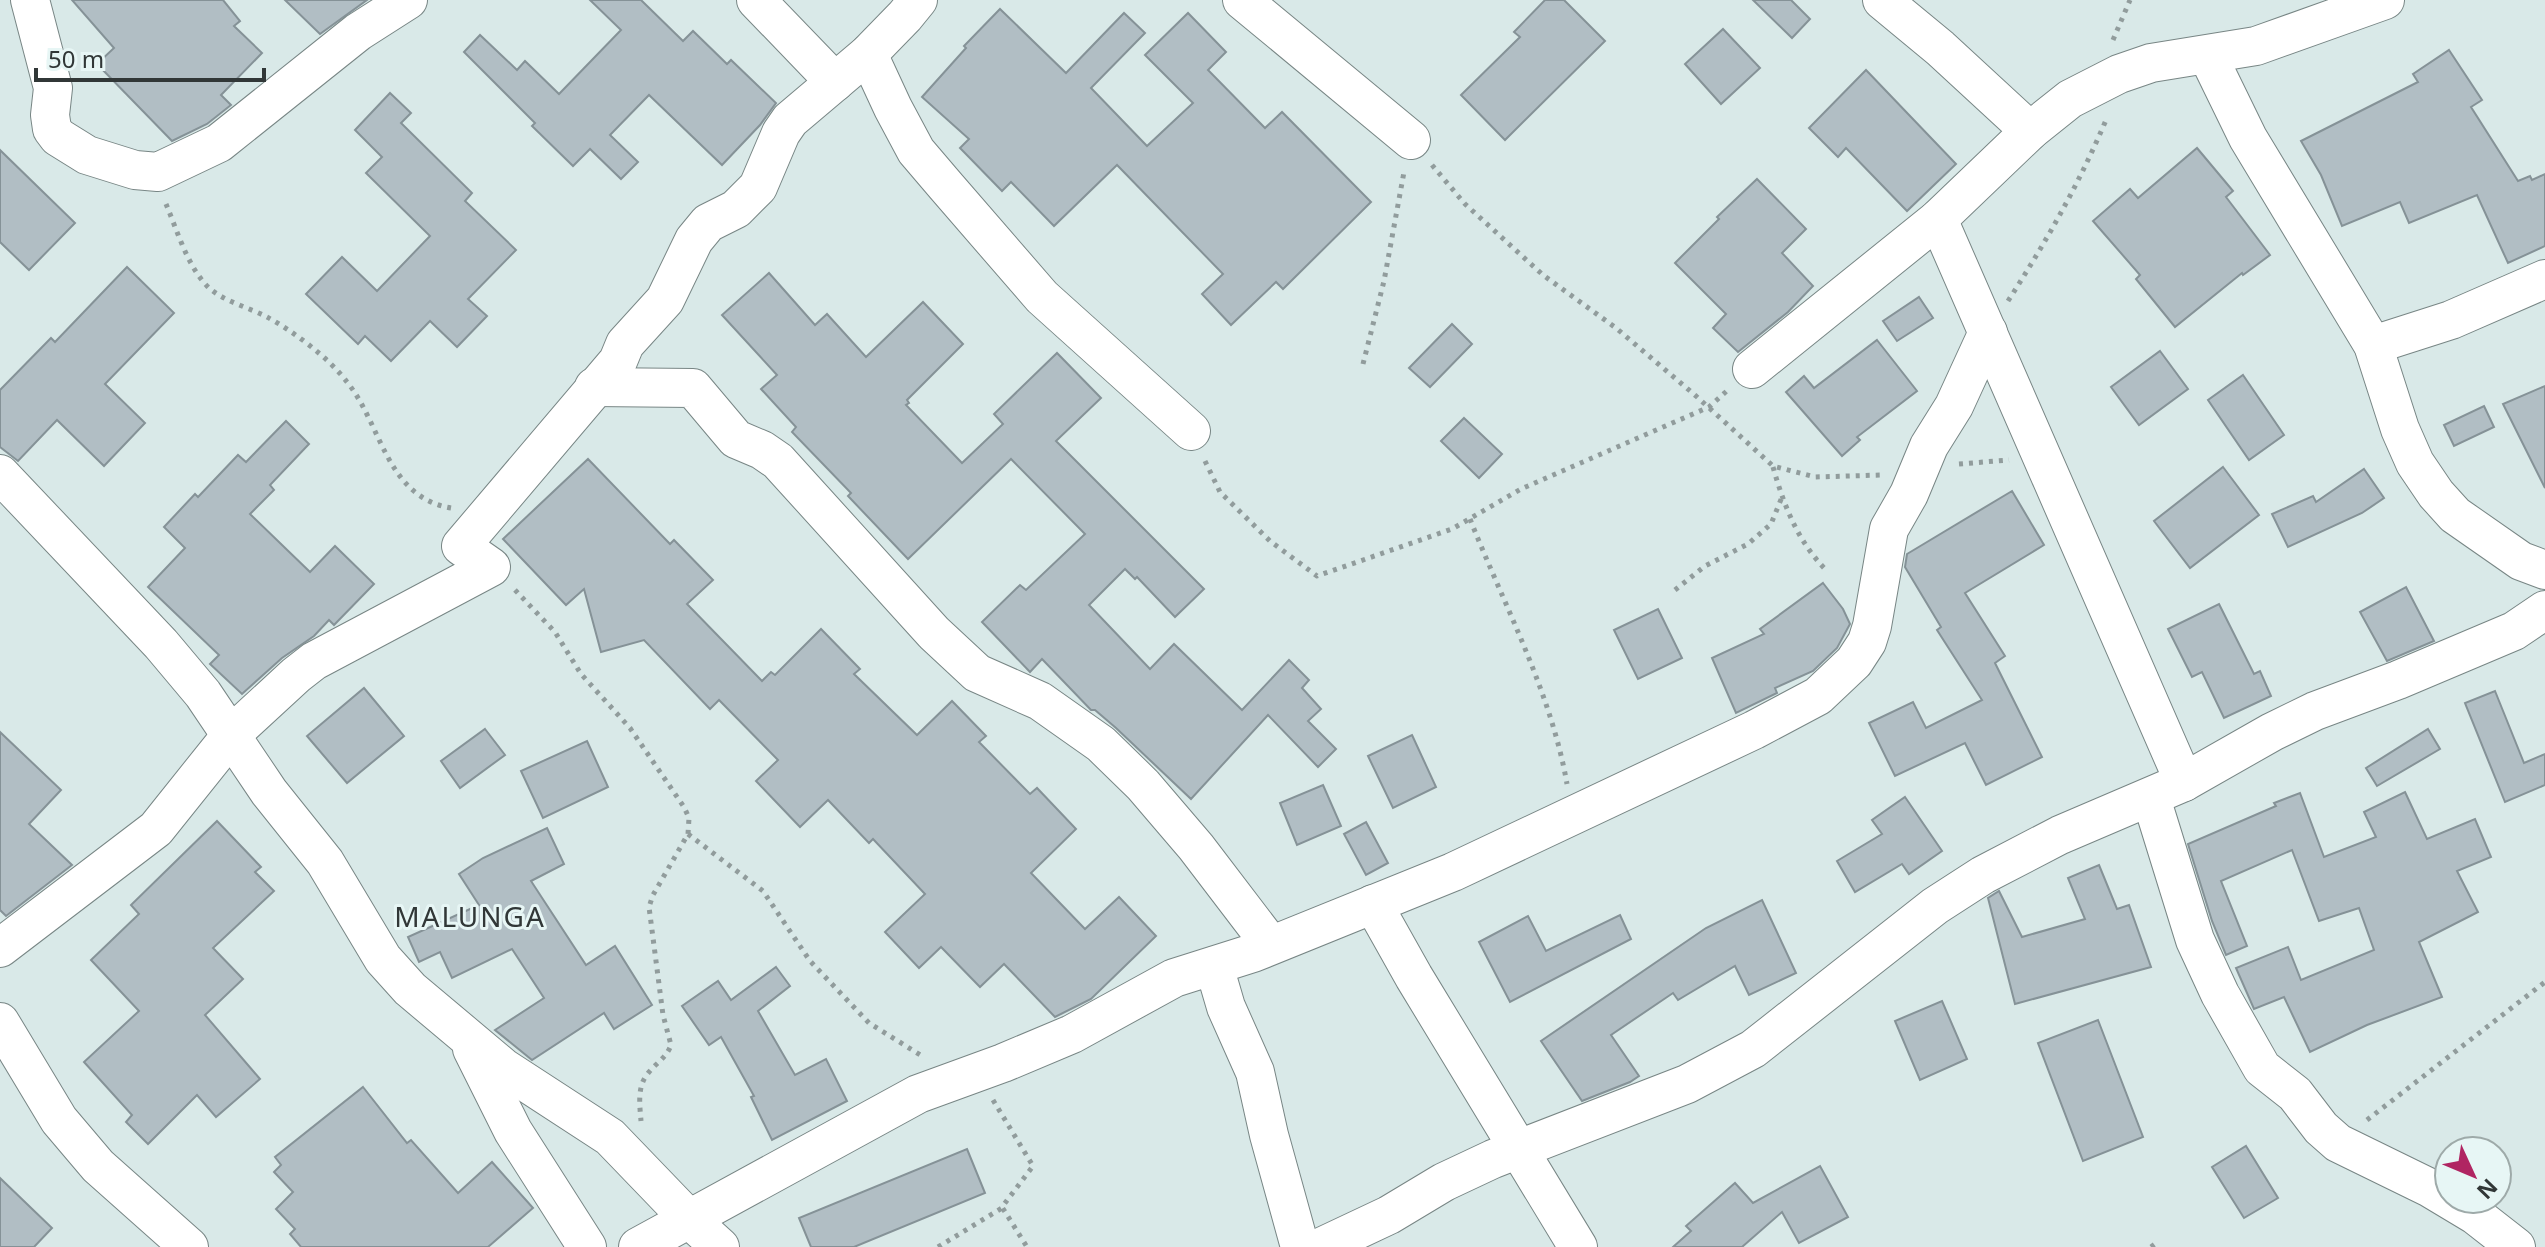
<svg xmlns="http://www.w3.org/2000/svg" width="2545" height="1247" viewBox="0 0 2545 1247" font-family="'Noto Sans',sans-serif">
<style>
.building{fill:#b1bec4;stroke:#859297;stroke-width:2}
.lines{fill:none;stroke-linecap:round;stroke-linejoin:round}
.minor-casing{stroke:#788685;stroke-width:40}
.path{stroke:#919c9c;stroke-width:5;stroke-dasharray:4 6;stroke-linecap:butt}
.minor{stroke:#fff;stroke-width:38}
.labels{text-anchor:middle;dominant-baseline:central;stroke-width:6;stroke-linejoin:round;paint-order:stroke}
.quarter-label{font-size:28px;letter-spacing:2px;fill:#313737;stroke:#e7f6f5}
</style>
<rect width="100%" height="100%" fill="#d9e9e8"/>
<g class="building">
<polygon points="72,0 223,0 240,21 234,26 262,53 221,95 231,105 207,124 172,141 97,64 114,48"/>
<polygon points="285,0 367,0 320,34"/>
<polygon points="590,0 641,0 683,41 693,31 727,64 731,60 776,103 760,125 722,165 649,95 610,135 638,162 621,179 590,149 573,166 532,126 535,123 464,52 480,35 517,70 525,61 559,94 621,30"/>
<polygon points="1545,0 1564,0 1605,41 1505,140 1461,95 1520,37 1514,32"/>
<polygon points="1753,0 1791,0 1810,19 1792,38"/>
<polygon points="1000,9 1066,73 1124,13 1145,33 1091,88 1147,146 1193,103 1145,55 1188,13 1226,52 1208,70 1265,128 1282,112 1371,202 1283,289 1276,282 1231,325 1202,294 1223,274 1117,165 1054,226 1011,182 1002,191 960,148 969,139 922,97 966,48 964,46"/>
<polygon points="1723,29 1760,68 1721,104 1685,64"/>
<polygon points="2449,50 2482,100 2471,107 2518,181 2530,176 2532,180 2545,174 2545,246 2508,263 2477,195 2409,223 2400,202 2342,226 2321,175 2301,141 2418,82 2413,74"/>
<polygon points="1866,70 1956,164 1907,211 1846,148 1838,157 1809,128"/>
<polygon points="390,93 411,113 401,123 472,193 465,201 516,250 468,299 487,316 457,347 430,321 391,361 365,336 358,344 306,294 342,257 377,291 430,236 366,173 382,157 355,130"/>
<polygon points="2197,148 2233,191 2226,197 2270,255 2243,275 2242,273 2175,327 2136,279 2140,275 2093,221 2130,189 2138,198"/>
<polygon points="0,150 75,223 29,270 0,242"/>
<polygon points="1757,179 1806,229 1782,253 1813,286 1788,312 1738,352 1713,328 1726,314 1675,263 1719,219 1717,217"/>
<polygon points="127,267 174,313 105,384 145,423 104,466 57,420 18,461 0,447 0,390 51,338 55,342"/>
<polygon points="769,273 815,325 827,314 866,357 923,302 963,344 907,400 909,403 906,405 962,463 1003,424 994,414 1057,353 1101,398 1056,441 1204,589 1175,617 1137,577 1135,579 1125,569 1089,605 1150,669 1174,644 1242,710 1289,660 1309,680 1302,688 1321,709 1308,721 1336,749 1318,767 1268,715 1191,799 1116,728 1095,710 1091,710 1042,659 1030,672 982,622 1020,585 1026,590 1085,534 1011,459 908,559 848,496 851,493 792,432 796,427 761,389 777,375 722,315"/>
<polygon points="1919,297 1933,318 1897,341 1883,321"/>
<polygon points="1452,324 1472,344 1430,387 1409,368"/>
<polygon points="1877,340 1917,391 1857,437 1860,440 1842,456 1786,392 1804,376 1814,388"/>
<polygon points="2160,351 2188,389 2139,425 2111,387"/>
<polygon points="2243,375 2284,435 2249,460 2208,400"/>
<polygon points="2545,386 2545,488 2503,404"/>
<polygon points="2484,406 2494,427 2454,446 2444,425"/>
<polygon points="1464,418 1502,454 1479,478 1441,441"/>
<polygon points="286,421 309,444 270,485 274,490 250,514 310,572 335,546 374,584 334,625 329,620 314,636 282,658 242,694 210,664 219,655 148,587 185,548 164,527 195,494 198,497 238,455 246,462"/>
<polygon points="588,459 670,544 674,540 713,580 687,604 762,681 771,672 775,675 821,629 860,669 854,674 917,735 952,701 986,736 979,742 1030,794 1037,788 1076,829 1031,873 1085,929 1119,897 1156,936 1091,999 1055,1017 1004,964 980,987 941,947 919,968 885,932 925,894 873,839 869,843 828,800 800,827 756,781 778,760 719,700 710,709 644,640 601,652 584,589 566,605 503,539"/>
<polygon points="2223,467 2259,515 2190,568 2154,521"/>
<polygon points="2364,469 2384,498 2362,513 2288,547 2272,514 2313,496 2316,502"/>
<polygon points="2012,491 2044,545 1965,593 2005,656 1995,663 2042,757 1986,785 1965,743 1895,776 1869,723 1913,702 1926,728 1982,700 1937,630 1941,627 1905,567 1907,554"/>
<polygon points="1823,583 1843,609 1850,624 1837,648 1813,671 1775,688 1777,693 1736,713 1712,658 1764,634 1760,629"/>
<polygon points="2406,587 2434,641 2387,661 2360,612"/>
<polygon points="2219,604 2254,674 2260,671 2271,696 2224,718 2202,672 2192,677 2168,629"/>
<polygon points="1658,609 1682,658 1638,679 1614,630"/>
<polygon points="364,688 404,736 347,783 307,736"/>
<polygon points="2495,691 2524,763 2545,754 2545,785 2505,802 2465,703"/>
<polygon points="485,729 505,755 460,788 441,761"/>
<polygon points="2428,729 2440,749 2377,786 2366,768"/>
<polygon points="0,732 61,790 29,824 72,865 6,916 0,910"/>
<polygon points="1412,735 1436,787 1393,808 1368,756"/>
<polygon points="587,741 608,787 543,818 521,771"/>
<polygon points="1323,785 1341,826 1297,845 1280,803"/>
<polygon points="2405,792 2427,839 2475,819 2491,857 2457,871 2478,912 2419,942 2442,997 2367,1025 2310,1052 2284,997 2254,1009 2236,968 2288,947 2301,980 2374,950 2359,908 2319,921 2292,850 2221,881 2247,946 2226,955 2212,921 2188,844 2276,806 2274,803 2300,793 2324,857 2376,837 2364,812"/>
<polygon points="1905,797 1942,851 1909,874 1902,864 1855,892 1837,861 1882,834 1872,820"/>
<polygon points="217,821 261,867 255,872 274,891 213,948 243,979 205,1015 260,1079 216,1117 197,1095 148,1144 126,1122 132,1115 84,1062 139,1011 91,960 139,914 131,905"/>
<polygon points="1366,822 1388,863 1366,875 1344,834"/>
<polygon points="547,828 564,864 531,881 586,965 615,946 652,1005 614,1029 604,1013 532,1060 495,1030 544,998 512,949 452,978 440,952 419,962 408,937 479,905 459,874 483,858"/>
<polygon points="2099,865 2117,909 2129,905 2151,967 2015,1004 1988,898 1999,891 2022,937 2085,919 2068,878"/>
<polygon points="1762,900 1796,973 1749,995 1735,966 1678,1000 1673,993 1611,1035 1639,1076 1630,1082 1582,1101 1541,1041 1706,928"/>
<polygon points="1620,915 1631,939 1510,1002 1479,942 1528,916 1546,951"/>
<polygon points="776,967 790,986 758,1011 795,1075 826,1059 847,1101 772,1140 751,1097 754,1096 721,1037 709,1045 682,1006 718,981 731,1000"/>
<polygon points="1942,1001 1967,1059 1920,1080 1895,1021"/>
<polygon points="2098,1020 2143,1137 2083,1161 2038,1043"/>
<polygon points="363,1087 407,1143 411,1140 458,1193 492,1162 533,1208 488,1247 301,1247 290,1234 295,1229 276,1209 293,1192 274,1172 281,1165 275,1157"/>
<polygon points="2246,1146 2278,1198 2244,1218 2212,1167"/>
<polygon points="967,1149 985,1193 854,1247 811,1247 799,1218"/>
<polygon points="1820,1166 1848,1217 1799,1243 1782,1212 1742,1247 1673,1247 1691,1231 1686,1226 1735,1183 1753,1203"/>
<polygon points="0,1178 52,1228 34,1247 0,1247"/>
</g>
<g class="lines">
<g class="minor-casing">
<g id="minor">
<polyline points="30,0 53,88 50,115 52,129 58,137 87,155 135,170 158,172 219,143 358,32 408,0"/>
<polyline points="756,0 835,82"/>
<polyline points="1242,0 1411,140"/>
<polyline points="1882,0 1940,48 2030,131"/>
<polyline points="868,54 893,108 916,151 945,185 1042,297 1191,431"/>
<polyline points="2208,56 2248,138 2373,345 2400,429 2415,463 2436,494 2455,515 2521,561 2545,570"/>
<polyline points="1938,219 2184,782"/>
<polyline points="2373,345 2451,320 2545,279"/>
<polyline points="1752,369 1938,219 2030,131 2070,99 2119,74 2151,63 2256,46 2385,0"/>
<polyline points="594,387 693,388 736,439 762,450 778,461 934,633 977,673 1040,701 1101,744 1143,785 1196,847 1270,944"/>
<polyline points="0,474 161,644 203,694 269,792 325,862 383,959 410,989 504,1068 610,1137 688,1218 720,1247"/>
<polyline points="2151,798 2195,940 2220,994 2262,1068 2295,1094 2321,1128 2338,1143 2430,1188 2475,1215 2516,1247"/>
<polyline points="1373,904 1414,977 1578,1247"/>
<polyline points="0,948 156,829 232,734 296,675 314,661 491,567 461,546 618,361 625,344 665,300 694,240 708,223 736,209 758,187 781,133 790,120 868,54 905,16 918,0"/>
<polyline points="1214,966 1226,1007 1255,1072 1269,1135 1300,1247"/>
<polyline points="0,1022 59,1120 98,1166 189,1247"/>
<polyline points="472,1049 513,1131 587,1247"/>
<polyline points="638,1247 918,1094 1003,1063 1072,1034 1174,978 1253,953 1453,872 1754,730 1818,696 1854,662 1867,642 1872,626 1889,529 1909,494 1929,446 1954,406 1988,332"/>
<polyline points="1321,1247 1389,1215 1444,1182 1493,1159 1687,1084 1753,1049 1935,906 1983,875 2060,835 2184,782 2272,732 2315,711 2398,680 2514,631 2545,610"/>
</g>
</g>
<g class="path">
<polyline points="2113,40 2130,0"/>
<polyline points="1432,165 1465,204 1543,275 1616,328 1696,396 1773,466 1815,477 1882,475"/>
<path d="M166,204C177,230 187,265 207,286C222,301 248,307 267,317C293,331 329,358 347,382C382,425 386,497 451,508"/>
<path d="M2008,301C2046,242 2079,184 2106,120"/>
<polyline points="1363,364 1384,281 1404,172"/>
<polyline points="1205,461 1220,492 1270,541 1317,576 1452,529 1521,489 1709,407 1729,389"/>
<polyline points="1959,464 2009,460"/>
<path d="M1773,467C1784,506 1798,542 1827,571"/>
<path d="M1470,519C1504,605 1551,692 1567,784"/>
<path d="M515,590L555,632L581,674L630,728L684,807L689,818L688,834L653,895L649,907L663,1015L671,1045C666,1059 654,1064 646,1076C637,1089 640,1107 641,1121"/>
<polyline points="1675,590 1705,566 1748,544 1771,524 1782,497"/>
<polyline points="688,834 763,891 810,961 869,1023 922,1056"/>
<polyline points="993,1100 1033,1166 1002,1207 1027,1247"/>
<polyline points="2367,1120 2545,982"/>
<polyline points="938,1247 1002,1208"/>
<polyline points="2151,1247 2155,1244 2157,1247"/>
</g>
<use href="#minor" class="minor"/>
</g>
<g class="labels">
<g class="quarter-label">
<text x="470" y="916">MALUNGA</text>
</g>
</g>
<g transform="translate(2473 1175) rotate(134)"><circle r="38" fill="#e7f6f5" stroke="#9eaaa9" stroke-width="2"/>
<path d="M0-6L14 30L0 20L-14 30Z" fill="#b02562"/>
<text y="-12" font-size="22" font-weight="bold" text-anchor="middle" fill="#313737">N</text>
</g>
<path d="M36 68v12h228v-12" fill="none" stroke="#313737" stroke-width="4"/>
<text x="48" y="68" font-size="24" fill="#313737" stroke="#e7f6f5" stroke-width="6" paint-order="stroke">50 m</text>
</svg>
